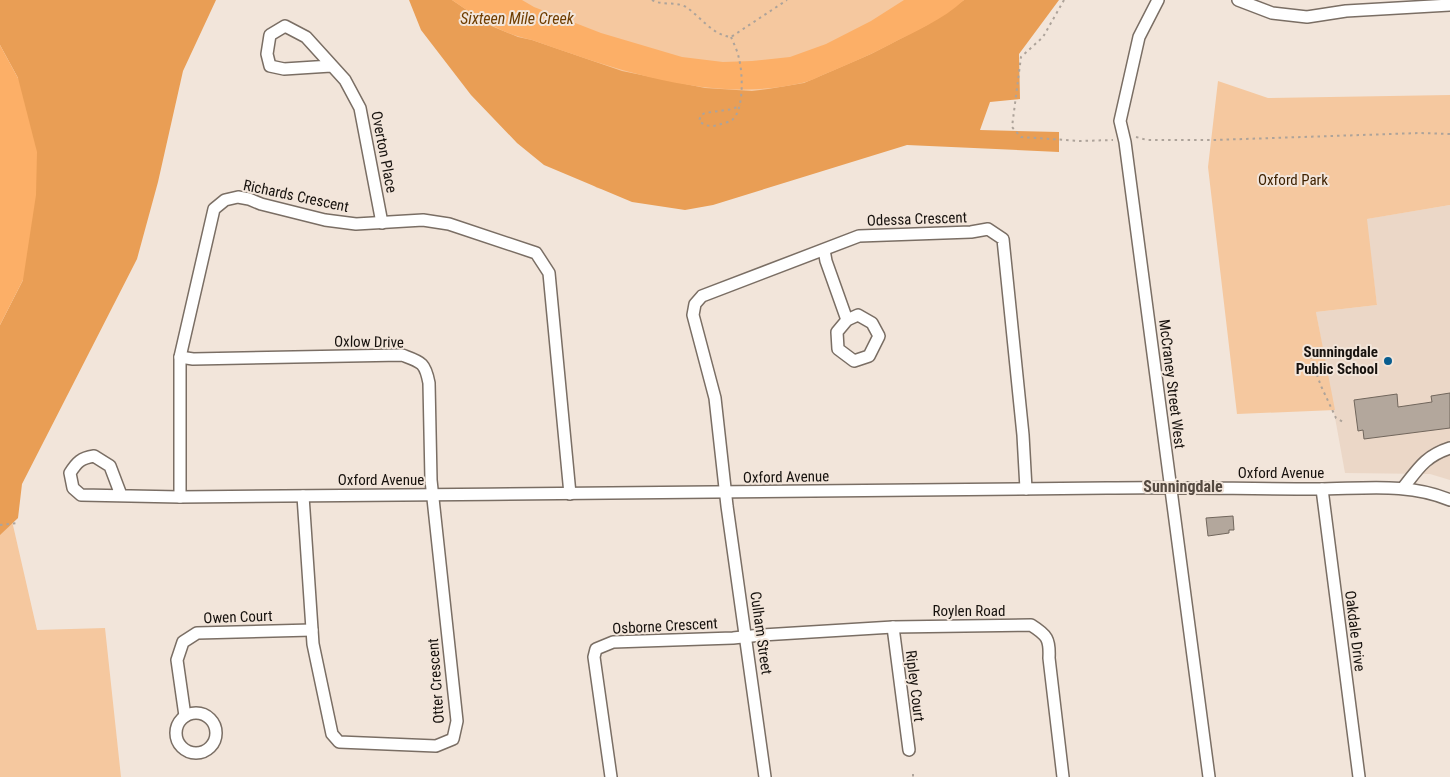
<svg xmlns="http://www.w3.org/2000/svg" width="1450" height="777" viewBox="0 0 1450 777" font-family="'Roboto Condensed',sans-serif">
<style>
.built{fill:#ebd7c7}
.green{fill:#f5c89f}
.forest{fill:#e99e55}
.water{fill:#fcaf67}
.building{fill:#b3a79c;stroke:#71665c}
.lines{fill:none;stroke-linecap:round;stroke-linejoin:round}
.minor-casing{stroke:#7a6e64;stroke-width:14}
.path{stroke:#ada39a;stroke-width:2;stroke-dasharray:2.5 4;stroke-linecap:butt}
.minor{stroke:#fff;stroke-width:11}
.poi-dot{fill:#085d8f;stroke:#f2e5da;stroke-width:2}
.labels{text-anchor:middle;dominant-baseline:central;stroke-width:4;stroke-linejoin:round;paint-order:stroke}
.street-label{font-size:15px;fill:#17120e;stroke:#f2e5da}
.park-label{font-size:15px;fill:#3f2202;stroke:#f2e5da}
.poi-label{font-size:15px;font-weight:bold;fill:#17120e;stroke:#f2e5da;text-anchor:end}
.water-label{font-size:16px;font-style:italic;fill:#6e3d00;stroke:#f2e5da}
.neighbourhood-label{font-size:16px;font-weight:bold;fill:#544940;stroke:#f2e5da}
</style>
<rect width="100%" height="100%" fill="#f2e5da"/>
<polygon class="built" points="1450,205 1450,480 1430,474 1345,473 1316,312 1377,305 1366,219"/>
<g class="green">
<polygon points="424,0 1035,0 679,203 597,188 521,134"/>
<polygon points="1218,81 1268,98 1450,95 1450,205 1367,219 1377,305 1316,312 1335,410 1237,414 1208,167"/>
<polygon points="7,499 37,630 105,628 121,777 0,777 0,503"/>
</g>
<g class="forest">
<polygon points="0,0 216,0 183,71 158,182 137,259 22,484 18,518 0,535 0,325 23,280 18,78 0,45"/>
<polygon points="409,0 452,0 489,25 518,37 532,40 622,71 705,88 752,91 768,89 804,83 871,54 927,25 964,0 1059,0 1019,54 1020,99 990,102 980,130 1059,132 1059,152 907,145 713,205 685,210 632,202 544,165 517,143 471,95 421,30"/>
</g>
<g class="water">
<path d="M452,0H522L534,7L601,33L682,57L723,62L752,61L790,57L826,44L871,21L904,0H964C943,20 915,31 889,45C870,55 850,63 830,72C821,75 812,81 802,83C710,104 618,70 532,40C501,34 477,17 452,0Z"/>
<polygon points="0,45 18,78 37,152 36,195 23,280 0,325"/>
</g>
<g class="building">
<polygon points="1450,393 1450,428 1364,439 1363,430 1358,431 1354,400 1397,394 1398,407 1432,402 1431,396"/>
<polygon points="1233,516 1234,530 1229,530 1229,533 1208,536 1206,518"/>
</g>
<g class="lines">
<g class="minor-casing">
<g id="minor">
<polyline points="1158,0 1139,37 1120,121 1125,142 1209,777"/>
<polyline points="1238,0 1272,13 1307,17 1346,11 1450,5"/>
<polyline points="331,66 284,69 270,66 267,54 270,35 285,26 306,37 345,80 360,108 382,223"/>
<polyline points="824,250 826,261 847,320"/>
<polygon points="858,315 872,323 879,336 869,356 854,361 838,349 837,332 847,320"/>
<path d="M180,357L193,359L402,355C421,362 425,362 429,383L431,480L457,721L453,739L436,746L339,742L332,734L313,644L303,496"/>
<path d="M1403,488C1418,469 1425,456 1450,448"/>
<polyline points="1322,489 1359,777"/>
<path d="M121,495L110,466L94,456C81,458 77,462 70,473L73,488L81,495L180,497C489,494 798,492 1107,488C1177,487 1247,489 1317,489C1362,489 1408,482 1450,500"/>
<polyline points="180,497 180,357 214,209 225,200 238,197 249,199 261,204 325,220 356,224 423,220 449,224 536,253 549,273 570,494"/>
<polyline points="893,627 909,750"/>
<circle cx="196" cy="733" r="20"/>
<polyline points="185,716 177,660 183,642 197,633 312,630"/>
<path d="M611,777L594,657L596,649L613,642L733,638L761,635L893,627L1031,625C1047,635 1050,639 1049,658L1063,777"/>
<polyline points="765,777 727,506 715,398 693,315 695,304 702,296 859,236 971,232 988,229 1003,239 1023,435 1026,489"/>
</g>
</g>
<g class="path">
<path d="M652,0C662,6 676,1 686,7C701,17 712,35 731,37L787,0"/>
<polyline points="1064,0 1043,37 1021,57 1012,127 1021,137 1080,141 1113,140"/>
<path d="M731,37C734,44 738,52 739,59C743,73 744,111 732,120C729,122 724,123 721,124C713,127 706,127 699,121L701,115L705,113L733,109L740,105"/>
<polyline points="1136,137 1147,140 1214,140 1420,133 1450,134"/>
<polyline points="1308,350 1321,386 1336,418 1345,423"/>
<polyline points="0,525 18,523"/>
<polyline points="913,774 913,777"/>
</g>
<use href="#minor" class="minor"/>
</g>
<circle class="poi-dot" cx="1388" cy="361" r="5"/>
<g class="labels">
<g class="street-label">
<text transform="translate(384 152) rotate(79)">Overton Place</text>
<text transform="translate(296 196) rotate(12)">Richards Crescent</text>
<text transform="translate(917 219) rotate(-2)">Odessa Crescent</text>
<text transform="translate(369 342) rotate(1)">Oxlow Drive</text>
<text transform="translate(1172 384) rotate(83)">McCraney Street West</text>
<text x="1281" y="473">Oxford Avenue</text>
<text transform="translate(786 477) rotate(-1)">Oxford Avenue</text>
<text x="381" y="480">Oxford Avenue</text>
<text x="969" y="611">Roylen Road</text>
<text transform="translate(238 617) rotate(-2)">Owen Court</text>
<text transform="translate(665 626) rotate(-3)">Osborne Crescent</text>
<text transform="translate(1355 631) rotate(83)">Oakdale Drive</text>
<text transform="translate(761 633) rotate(82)">Culham Street</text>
<text transform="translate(436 681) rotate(-94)">Otter Crescent</text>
<text transform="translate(915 686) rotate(83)">Ripley Court</text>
</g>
<g class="park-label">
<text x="1293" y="180">Oxford Park</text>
</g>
<g class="poi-label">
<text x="1378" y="352">Sunningdale<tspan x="1378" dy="17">Public School</tspan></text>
</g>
<g class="water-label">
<text x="517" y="18">Sixteen Mile Creek</text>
</g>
<g class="neighbourhood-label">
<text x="1183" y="486">Sunningdale</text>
</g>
</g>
</svg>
